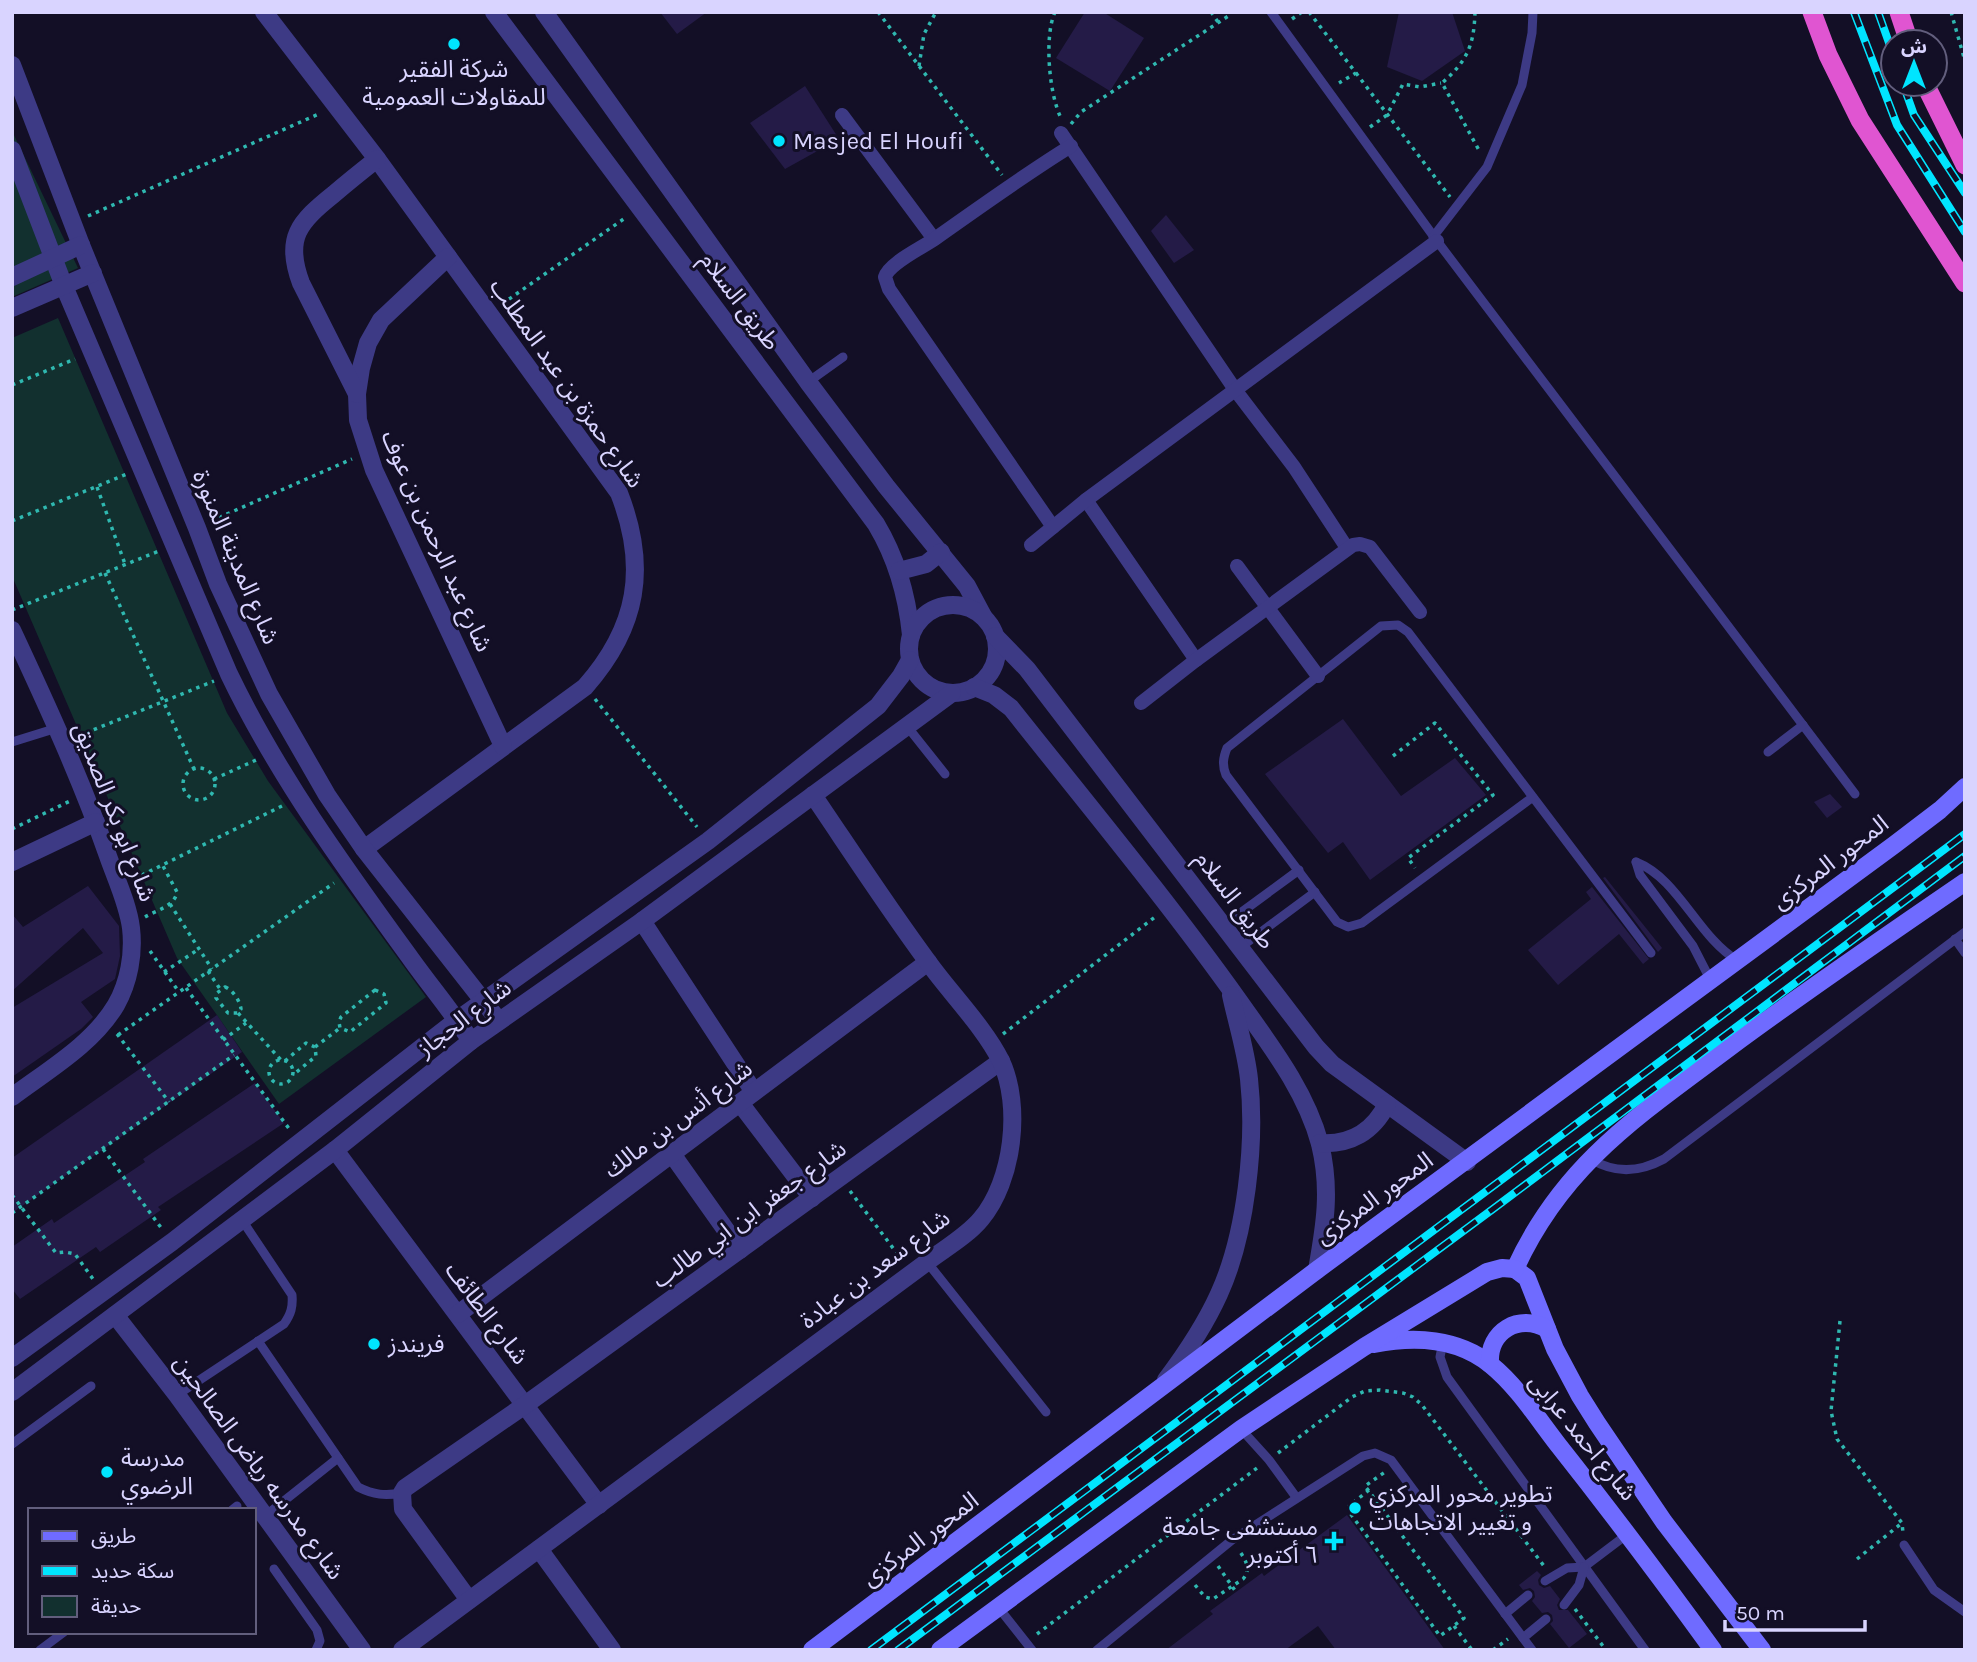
<svg xmlns="http://www.w3.org/2000/svg" width="1977" height="1662" viewBox="0 0 1977 1662" font-family="Karla,'Noto Sans Arabic',sans-serif">
<style>
.green{fill:#12302f}
.building{fill:#241b47}
.lines{fill:none;stroke-linecap:round;stroke-linejoin:round}
.path{stroke:#2fb8b0;stroke-width:3.5;stroke-dasharray:3.5 5;stroke-linecap:butt}
.service{stroke:#3d3a85;stroke-width:9}
.pedestrian{stroke:#3d3a85;stroke-width:14}
.minor{stroke:#3d3a85;stroke-width:18}
.tertiary{stroke:#3d3a85;stroke-width:18}
.secondary{stroke:#6f6bff;stroke-width:18}
.trunk{stroke:#e055d1;stroke-width:19}
.rail-casing{stroke:#00e5ff;stroke-width:8}
.rail{stroke:#130f26;stroke-width:5;stroke-dasharray:16;stroke-linecap:butt}
.poi-dot{fill:#00e5ff;stroke:#130f26;stroke-width:2.5}
.labels{text-anchor:middle;dominant-baseline:central;stroke-width:6;stroke-linejoin:round;paint-order:stroke}
.poi-label{font-size:24px;fill:#d9d4ff;stroke:#130f26;text-anchor:start}
.street-label{font-size:24px;fill:#d9d4ff;stroke:#130f26}
</style>
<rect width="100%" height="100%" fill="#130f26"/>
<g class="green">
<polygon points="12,131 78,268 12,297"/>
<polygon points="58,318 227,713 268,781 426,997 279,1104 177,958 12,576 12,338"/>
</g>
<g class="building">
<polygon points="660,12 707,12 677,34"/>
<polygon points="1085,12 1103,12 1144,38 1110,91 1056,58"/>
<polygon points="1399,12 1452,12 1465,51 1422,81 1387,67"/>
<polygon points="805,86 839,139 785,169 750,123"/>
<polygon points="1166,215 1194,250 1174,263 1151,231"/>
<polygon points="1343,719 1401,796 1455,758 1486,795 1370,880 1343,842 1328,853 1265,774"/>
<polygon points="1830,794 1842,807 1827,818 1814,802"/>
<polygon points="1605,877 1662,948 1658,952 1603,878"/>
<polygon points="88,886 119,926 120,956 115,979 81,1002 93,1017 81,1029 12,1077 12,1008 103,953 83,928 12,991 12,914 23,927"/>
<polygon points="1592,887 1649,959 1643,964 1619,934 1558,985 1528,950 1591,899 1586,892"/>
<polygon points="217,1015 242,1052 12,1213 12,1158"/>
<polygon points="255,1083 284,1123 158,1207 161,1210 100,1252 96,1247 20,1299 12,1289 12,1247 52,1219 54,1223 145,1162 143,1159"/>
<polygon points="1347,1515 1445,1650 1336,1650 1318,1626 1285,1650 1166,1650 1213,1614 1210,1611 1262,1573 1264,1576"/>
<polygon points="1537,1571 1541,1575 1538,1580 1539,1585 1544,1588 1550,1586 1560,1599 1557,1605 1559,1610 1568,1610 1587,1634 1569,1648 1550,1624 1553,1621 1552,1615 1548,1612 1542,1613 1532,1601 1535,1597 1534,1591 1530,1588 1523,1590 1519,1585"/>
</g>
<g class="lines">
<g class="path">
<polyline points="878,12 1002,175"/>
<path d="M1055,12C1044,36 1049,94 1061,118"/>
<polyline points="1211,12 1218,22"/>
<polyline points="1309,12 1356,73 1339,83"/>
<path d="M1475,12C1474,46 1467,61 1442,83L1480,152"/>
<polyline points="1951,12 1965,61"/>
<polyline points="1292,19 1302,12"/>
<polyline points="919,66 924,34 936,12"/>
<polyline points="1356,73 1450,197"/>
<polyline points="1071,124 1081,112 1230,15"/>
<polyline points="1370,127 1387,115 1403,84 1420,87 1441,83"/>
<polyline points="88,216 321,113"/>
<polyline points="502,304 625,218"/>
<polyline points="12,385 75,359"/>
<polyline points="97,487 125,564"/>
<polyline points="12,521 127,474"/>
<polyline points="211,521 352,459"/>
<polyline points="105,573 194,769"/>
<polyline points="12,610 159,551"/>
<polyline points="595,699 697,827"/>
<polyline points="78,736 214,681"/>
<polyline points="1393,756 1435,723 1493,795 1408,858 1415,868"/>
<circle cx="199" cy="784" r="16"/>
<polyline points="214,779 256,760"/>
<polyline points="12,829 70,801"/>
<polyline points="134,879 284,805"/>
<polyline points="170,904 212,969"/>
<path d="M145,917C157,910 175,906 177,892L163,866"/>
<polyline points="150,951 179,992"/>
<polyline points="208,971 220,989"/>
<polyline points="164,972 199,949"/>
<path d="M225,987C233,990 240,1001 241,1009L238,1013H228L216,998L217,993Z"/>
<polyline points="186,988 290,1130"/>
<polygon points="375,990 384,994 386,1003 350,1032 340,1028 339,1022 341,1017"/>
<polyline points="238,1013 281,1060"/>
<polyline points="117,1034 169,1102"/>
<polyline points="1003,1034 1155,917"/>
<polyline points="118,1035 334,883"/>
<polyline points="223,1040 246,1023"/>
<polyline points="315,1047 340,1028"/>
<circle cx="281" cy="1072" r="12"/>
<polyline points="285,1061 306,1043 315,1047 316,1056 293,1075"/>
<polyline points="103,1149 162,1229"/>
<polyline points="850,1191 902,1260"/>
<polyline points="12,1195 56,1253 65,1252 75,1254 93,1279"/>
<polyline points="12,1213 234,1055"/>
<polyline points="1840,1321 1831,1411 1837,1439 1902,1523 1903,1533"/>
<polyline points="1278,1453 1352,1397 1365,1391 1380,1390 1403,1393 1413,1397 1422,1405 1544,1566"/>
<polyline points="1369,1490 1349,1506 1350,1513 1440,1636 1464,1618 1365,1486 1385,1472"/>
<polyline points="1857,1559 1902,1523"/>
<polyline points="1218,1566 1236,1592"/>
<path d="M1195,1585L1205,1597L1213,1599L1243,1579C1252,1568 1245,1560 1239,1550"/>
<polyline points="1575,1609 1606,1650"/>
<polyline points="1454,1626 1472,1650"/>
<polyline points="1037,1634 1257,1468"/>
<polyline points="1493,1650 1508,1639"/>
</g>
<g class="service">
<polyline points="1271,12 1437,241 1855,794"/>
<polyline points="1433,237 1487,167 1522,85 1532,33 1533,12"/>
<polyline points="808,382 843,357"/>
<polyline points="906,725 945,774"/>
<polyline points="12,742 57,728"/>
<polyline points="1768,752 1803,725"/>
<path d="M1533,797L1362,923L1348,927L1337,922L1226,775C1222,765 1223,758 1227,748L1381,626L1398,625L1408,632L1651,953"/>
<path d="M1636,862C1679,879 1697,936 1738,961"/>
<polyline points="1636,862 1640,875 1693,946 1711,981"/>
<polyline points="1224,925 1299,870"/>
<polyline points="1955,939 1965,953"/>
<polyline points="1241,947 1315,892"/>
<path d="M1591,1159C1615,1174 1640,1172 1664,1159L1965,932"/>
<polyline points="927,1262 1046,1412"/>
<path d="M258,1341L358,1487C374,1495 385,1496 402,1493"/>
<polyline points="1443,1342 1440,1357 1447,1377 1645,1650"/>
<path d="M177,1395L284,1324C291,1314 293,1307 292,1295L242,1220"/>
<polyline points="1241,1429 1269,1460 1296,1497"/>
<polyline points="12,1444 91,1386"/>
<polyline points="232,1510 237,1506"/>
<polyline points="265,1516 338,1458"/>
<polyline points="1904,1545 1934,1590 1965,1612"/>
<polyline points="274,1569 317,1630 320,1641 316,1650"/>
<polyline points="1545,1581 1567,1568 1584,1567 1629,1533"/>
<polyline points="1564,1605 1579,1585 1584,1567"/>
<polyline points="998,1607 1032,1650"/>
<polyline points="1505,1614 1528,1595"/>
<polyline points="1523,1638 1546,1619"/>
<polyline points="40,1650 64,1632"/>
<polyline points="1097,1650 1232,1540 1363,1456 1375,1453 1391,1460 1532,1650"/>
</g>
<g class="pedestrian">
<polyline points="842,115 934,239"/>
<polyline points="1061,133 1236,391 1294,467 1347,548"/>
<polyline points="1086,500 1196,660"/>
<path d="M1053,527L889,289L885,277C889,263 922,248 936,238C980,207 1024,175 1071,146"/>
<polyline points="1031,545 1086,500 1437,241"/>
<polyline points="1237,566 1318,676"/>
<polyline points="1141,703 1196,660 1353,545 1360,544 1370,547 1420,612"/>
</g>
<g class="minor">
<path d="M264,12L377,159L619,493C648,567 638,627 585,687L364,849"/>
<path d="M494,12L876,524C897,559 907,594 911,635"/>
<polyline points="544,12 808,382 886,486 967,586 983,616"/>
<polyline points="12,65 81,245 197,528 218,584 269,694 327,795 364,849 499,1021"/>
<path d="M12,150L64,286L229,674C278,776 345,868 411,959C431,987 453,1013 471,1041"/>
<polyline points="448,257 381,320 368,343 361,368 357,394 358,420 374,470 503,746"/>
<polyline points="12,277 81,245"/>
<polyline points="12,308 93,273"/>
<path d="M357,394L301,283C284,238 299,222 334,194C348,182 363,170 377,159"/>
<polyline points="899,571 926,564 941,552"/>
<circle cx="953" cy="649" r="44"/>
<path d="M12,630C47,705 81,779 108,856C116,879 128,904 131,928C134,954 129,982 116,1005C93,1044 48,1070 12,1097"/>
<polyline points="995,636 1027,669 1316,1047 1332,1064 1467,1162"/>
<path d="M974,687L994,695L1011,708C1088,805 1167,900 1239,1001C1270,1045 1306,1091 1320,1144C1331,1189 1325,1225 1317,1270"/>
<polyline points="12,862 96,822"/>
<polyline points="642,921 754,1092"/>
<polyline points="740,1103 812,1198"/>
<path d="M1320,1143C1350,1145 1373,1132 1387,1104"/>
<polyline points="335,1150 599,1505"/>
<polyline points="672,1154 740,1250"/>
<polyline points="458,1314 928,962"/>
<polyline points="115,1315 177,1395 362,1650"/>
<path d="M1166,1380C1187,1352 1205,1325 1219,1294C1246,1235 1256,1142 1249,1079C1246,1051 1237,1023 1231,995"/>
<polyline points="539,1549 612,1650"/>
<polyline points="469,1600 403,1509 402,1493 405,1488 525,1405 1001,1061"/>
<path d="M402,1650L927,1262C944,1249 967,1236 981,1219C1013,1181 1022,1106 1001,1061C984,1027 951,994 928,962C888,908 851,851 813,795"/>
</g>
<g class="tertiary">
<polyline points="12,1358 172,1242 457,1020 708,841 878,706 901,676 910,660"/>
<polyline points="12,1392 335,1150 471,1041 642,921 952,693"/>
</g>
<g class="secondary">
<path d="M1515,1269C1563,1163 1641,1114 1730,1047C1807,990 1886,936 1965,882"/>
<polyline points="1515,1269 1527,1278 1555,1349 1580,1396 1597,1423 1664,1522 1762,1650"/>
<path d="M1374,1344C1414,1336 1458,1338 1491,1365C1517,1386 1538,1419 1559,1446C1612,1513 1663,1581 1713,1650"/>
<path d="M1490,1364C1488,1331 1519,1313 1547,1329"/>
<polyline points="812,1650 1317,1270 1894,845 1940,810 1965,787"/>
<polyline points="940,1650 1241,1429 1364,1347 1487,1272 1502,1268 1515,1269"/>
</g>
<g class="trunk">
<polyline points="1812,12 1828,55 1860,120 1965,283"/>
<polyline points="1899,12 1909,42"/>
<polyline points="1925,84 1965,165"/>
</g>
<g class="rail-casing">
<g id="rail">
<polyline points="1854,12 1897,125 1965,232"/>
<polyline points="1878,12 1893,54"/>
<polyline points="1903,84 1914,115 1965,193"/>
<polyline points="871,1650 1965,834"/>
<polyline points="898,1650 1493,1209 1965,856"/>
</g>
</g>
<use href="#rail" class="rail"/>
</g>
<g class="poi-dot">
<circle cx="454" cy="44" r="7"/>
<circle cx="779" cy="141" r="7"/>
<circle cx="374" cy="1344" r="7"/>
<circle cx="107" cy="1472" r="7"/>
<circle cx="1355" cy="1508" r="7"/>
<path d="M1330.5 1530.5h7v7h7v7h-7v7h-7v-7h-7v-7h7z"/>
</g>
<g class="labels">
<g class="poi-label">
<text x="454" y="69" text-anchor="middle">شركة الفقير<tspan x="454" dy="28">للمقاولات العمومية</tspan></text>
<text x="793" y="141">Masjed El Houfi</text>
<text x="388" y="1344">فريندز</text>
<text x="121" y="1458">مدرسة<tspan x="121" dy="28">الرضوي</tspan></text>
<text x="1369" y="1494">تطوير محور المركزي<tspan x="1369" dy="28">و تغيير الاتجاهات</tspan></text>
<text x="1318" y="1527" text-anchor="end">مستشفى جامعة<tspan x="1318" dy="28">٦ أكتوبر</tspan></text>
</g>
<g class="street-label">
<text transform="translate(740 301) rotate(53)">طريق السلام</text>
<text transform="translate(567 383) rotate(55)">شارع حمزة بن عبد المطلب</text>
<text transform="translate(437 541) rotate(66)">شارع عبد الرحمن بن عوف</text>
<text transform="translate(236 557) rotate(67)">شارع المدينة المنورة</text>
<text transform="translate(115 812) rotate(69)">شارع ابو بكر الصديق</text>
<text transform="translate(1830 862) rotate(-37)">المحور المركزى</text>
<text transform="translate(1235 900) rotate(53)">طريق السلام</text>
<text transform="translate(464 1018) rotate(-37)">شارع الحجاز</text>
<text transform="translate(678 1119) rotate(-37)">شارع أنس بن مالك</text>
<text transform="translate(1374 1198) rotate(-36)">المحور المركزى</text>
<text transform="translate(749 1214) rotate(-36)">شارع جعفر ابن ابي طالب</text>
<text transform="translate(875 1269) rotate(-37)">شارع سعد بن عبادة</text>
<text transform="translate(487 1313) rotate(53)">شارع الطائف</text>
<text transform="translate(1583 1437) rotate(51)">شارع احمد عرابى</text>
<text transform="translate(259 1467) rotate(54)">شارع مدرسه رياض الصالحين</text>
<text transform="translate(920 1539) rotate(-37)">المحور المركزى</text>
</g>
</g>
<rect width="1977" height="1662" fill="none" stroke="#d9d4ff" stroke-width="28"/>
<rect x="28" y="1508" width="228" height="126" fill="#130f26" stroke="#625e7d" stroke-width="2"/>
<rect x="42" y="1531" width="35" height="10" fill="#6f6bff" stroke="#625e7d" stroke-width="2"/>
<text x="91" y="1543" font-size="21" fill="#d9d4ff">طريق</text>
<rect x="42" y="1566" width="35" height="10" fill="#00e5ff" stroke="#625e7d" stroke-width="2"/>
<text x="91" y="1578" font-size="21" fill="#d9d4ff">سكة حديد</text>
<rect x="42" y="1596" width="35" height="21" fill="#12302f" stroke="#625e7d" stroke-width="2"/>
<text x="91" y="1613" font-size="21" fill="#d9d4ff">حديقة</text>
<g transform="translate(1914 63)"><circle r="33" fill="#130f26" stroke="#625e7d" stroke-width="2"/>
<path d="M0-5L12 26L0 18L-12 26Z" fill="#00e5ff"/>
<text y="-10" font-size="19" font-weight="bold" text-anchor="middle" fill="#d9d4ff">ش</text>
</g>
<path d="M1725 1620v10h140v-10" fill="none" stroke="#d9d4ff" stroke-width="3.5"/>
<text x="1736" y="1620" font-size="21" fill="#d9d4ff" stroke="#130f26" stroke-width="5" paint-order="stroke">50 m</text>
</svg>
